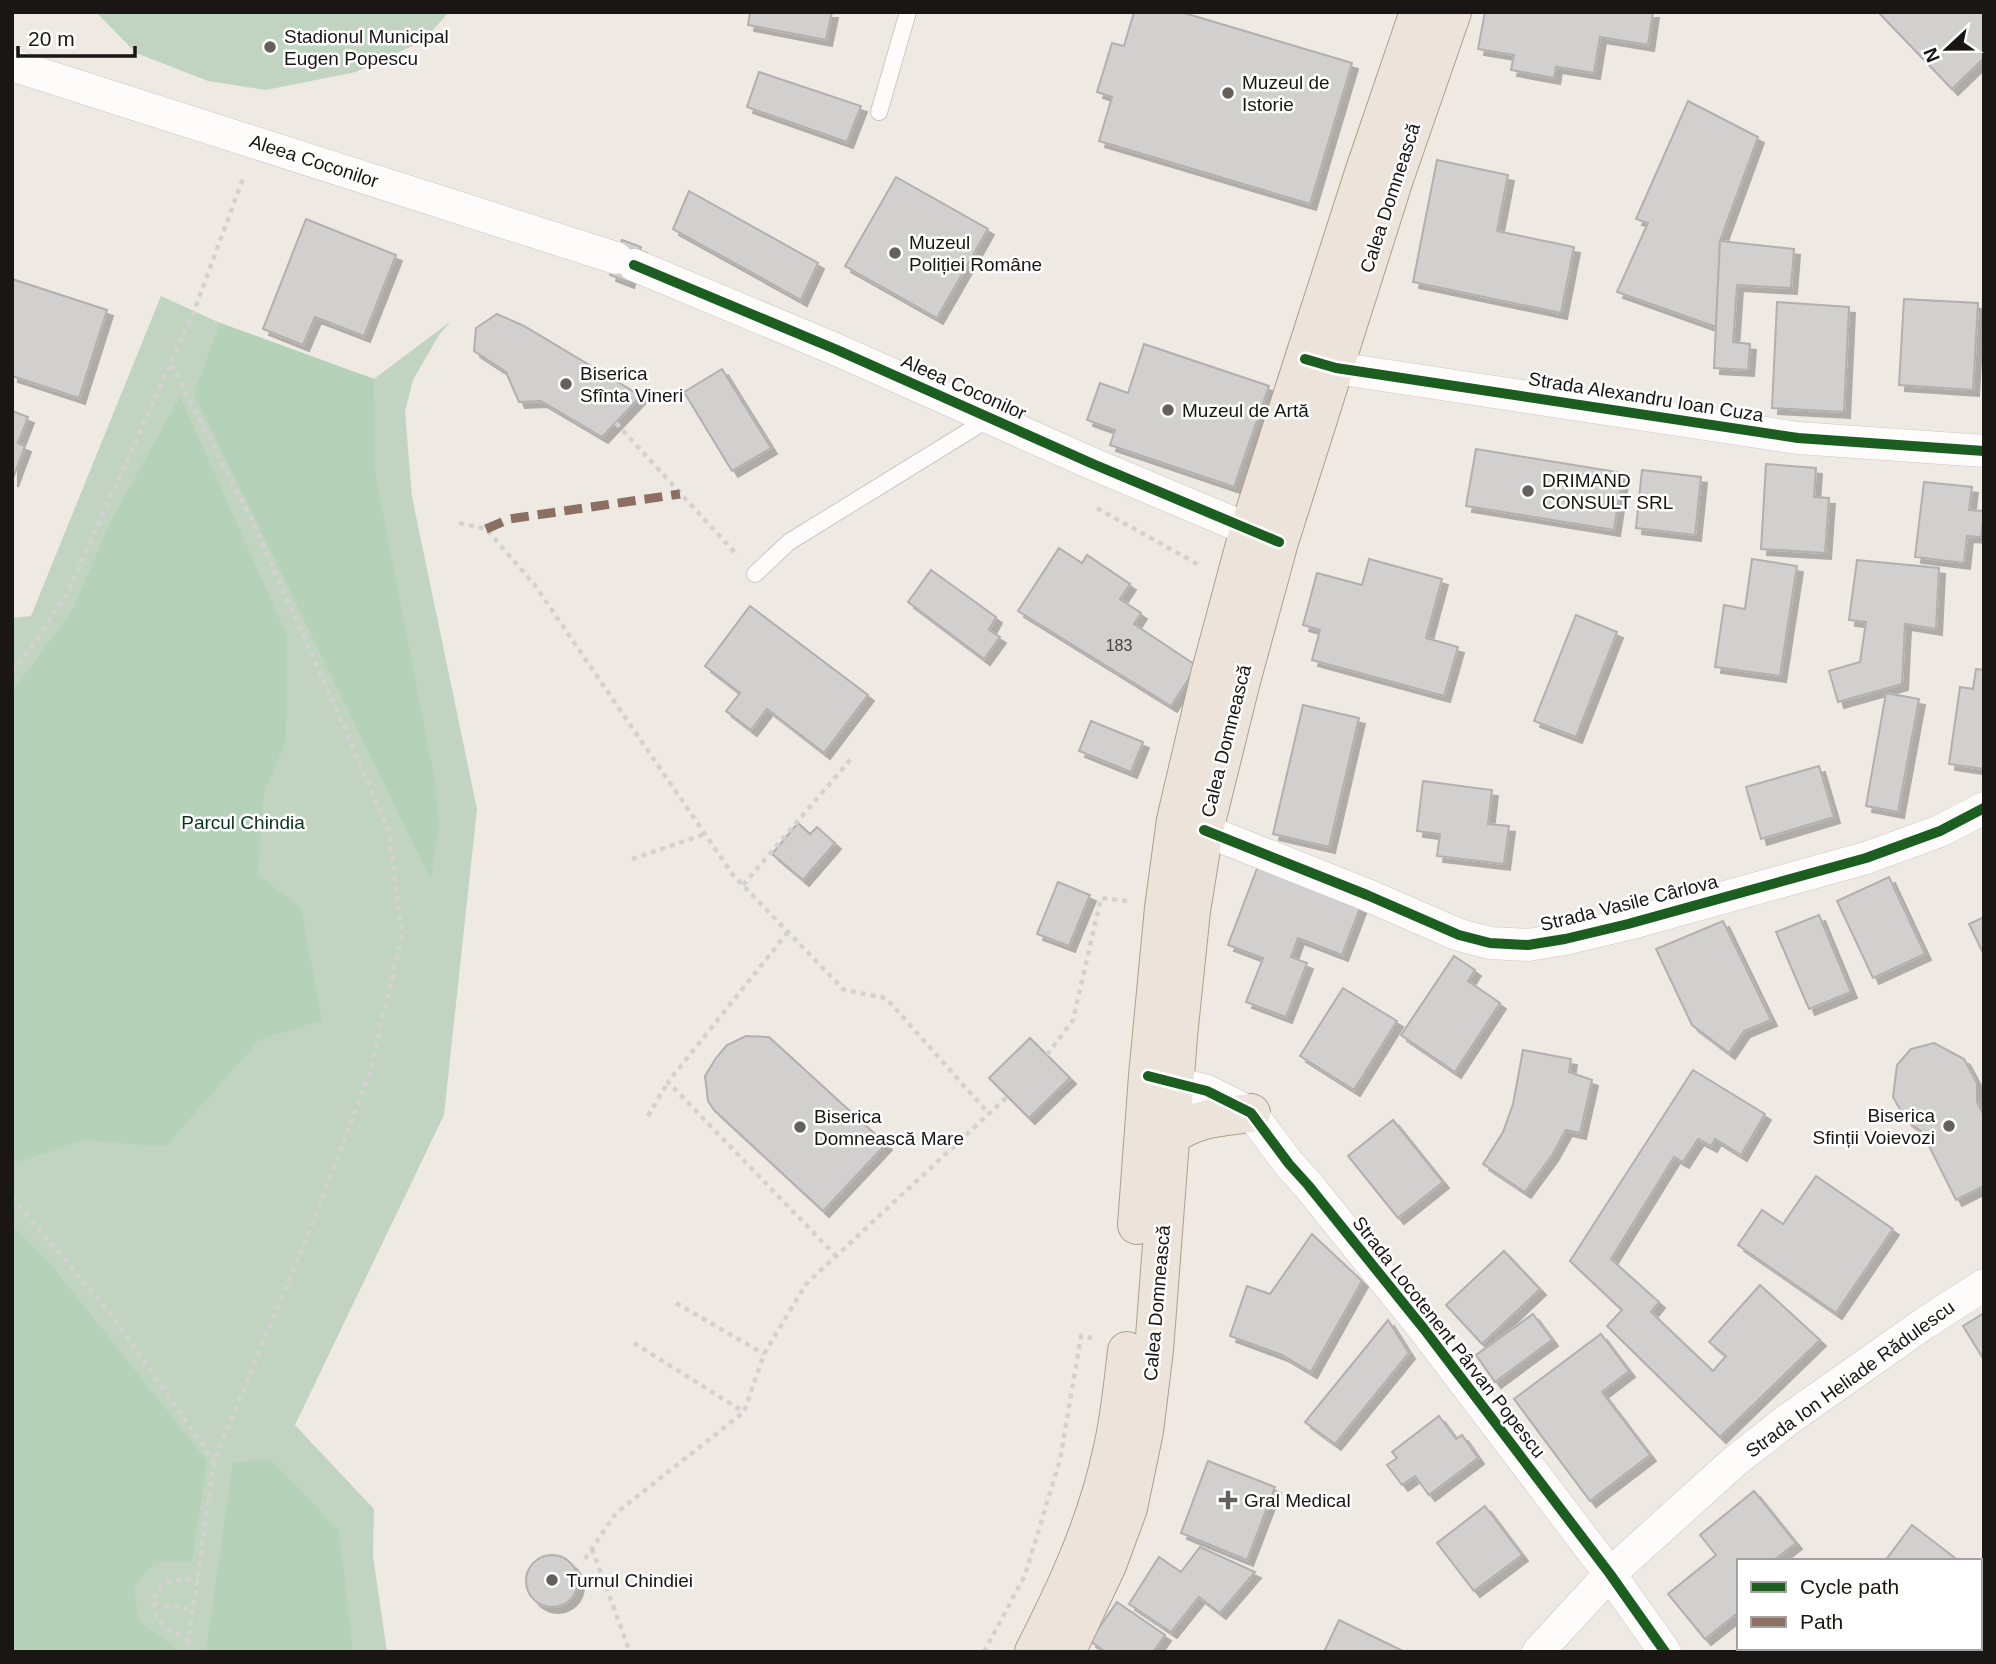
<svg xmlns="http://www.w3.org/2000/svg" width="1996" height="1664" viewBox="0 0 1996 1664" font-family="Helvetica,sans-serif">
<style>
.green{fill:#c1d4c1}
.forest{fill:#b5d2b9}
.building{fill:#d2cfcf;stroke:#b3afaf;stroke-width:2;filter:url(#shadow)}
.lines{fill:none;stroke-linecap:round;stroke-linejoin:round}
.lane-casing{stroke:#ccc7c4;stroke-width:18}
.street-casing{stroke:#ccc7c4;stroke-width:33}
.primary-casing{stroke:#ad9f8b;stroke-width:40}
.path{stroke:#d4d2d1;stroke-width:4.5;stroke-dasharray:5 5;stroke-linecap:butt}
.lane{stroke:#fdfcfb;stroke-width:16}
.street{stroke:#fdfcfb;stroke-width:32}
.primary{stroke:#ece4da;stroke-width:38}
.quiet{stroke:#8d6e63;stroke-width:9;stroke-dasharray:18 9;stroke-linecap:butt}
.cycleway-casing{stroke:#fff;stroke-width:15}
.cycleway{stroke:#1b5e20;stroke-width:10}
.poi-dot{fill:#65605c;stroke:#fff;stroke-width:2.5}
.labels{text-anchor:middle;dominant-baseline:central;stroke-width:5;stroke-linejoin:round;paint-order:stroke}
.number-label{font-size:16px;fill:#484442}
.poi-label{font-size:19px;fill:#1a1613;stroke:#fff;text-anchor:start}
.street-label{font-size:19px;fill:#1a1613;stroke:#fff}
.park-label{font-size:19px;fill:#073419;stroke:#fff}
</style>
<defs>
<filter id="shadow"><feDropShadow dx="6" dy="6" stdDeviation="0" flood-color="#0004"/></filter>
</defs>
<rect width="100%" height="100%" fill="#efe9e4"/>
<g class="green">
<polygon points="96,12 449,12 423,41 356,72 266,90 208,81 136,53"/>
<polygon points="161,296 220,323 374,379 451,321 439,335 413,380 405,412 412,497 477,809 444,1115 295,1425 374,1509 373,1556 387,1652 12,1652 12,618 31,616"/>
</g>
<g class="forest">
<polygon points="220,323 374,379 375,472 435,781 439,824 431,880 194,394"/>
<polygon points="180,396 287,636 286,741 264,792 258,874 301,908 322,1020 259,1040 165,1147 83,1140 19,1162 12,1157 12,692 72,611 109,525"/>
<polygon points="12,1225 51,1265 207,1461 192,1562 155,1562 134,1586 139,1621 181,1652 12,1652"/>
<polygon points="268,1458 339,1530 353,1652 206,1652 233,1463"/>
</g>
<g class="building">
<polygon points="750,12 832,12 826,40 748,25"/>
<polygon points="1134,12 1181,12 1352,63 1310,204 1099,141 1112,97 1097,92 1112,43 1124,46"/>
<polygon points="1485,12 1653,12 1648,45 1600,37 1594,73 1556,67 1554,78 1511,70 1514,55 1478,49"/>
<polygon points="1878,12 1984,12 1984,58 1952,89"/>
<polygon points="759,72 861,106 847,142 747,107"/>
<polygon points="1688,101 1758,137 1720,241 1716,327 1617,292 1648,223 1636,219"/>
<polygon points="1437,160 1508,175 1497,231 1574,247 1561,313 1413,282"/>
<polygon points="896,177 988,229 937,318 845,266"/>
<polygon points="689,191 818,263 801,300 673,229"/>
<polygon points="306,219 396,255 364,336 315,317 303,345 263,329"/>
<polygon points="622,240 641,247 628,282 610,275"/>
<polygon points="1720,241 1794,249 1791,288 1737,285 1733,342 1750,344 1748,370 1714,368"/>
<polygon points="12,279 107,310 79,398 12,376"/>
<polygon points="1904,299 1978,303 1973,390 1899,385"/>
<polygon points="1777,302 1849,307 1844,412 1772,408"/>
<polygon points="497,314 524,326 641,396 602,437 541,401 519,402 506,372 474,351 476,328"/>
<polygon points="1144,344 1269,386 1234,487 1110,445 1115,430 1087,420 1100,383 1128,393"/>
<polygon points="722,369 771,448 732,471 684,392"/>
<polygon points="12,411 28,417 18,443 25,446 12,481"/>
<polygon points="1476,449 1623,473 1614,530 1466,506"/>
<polygon points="1766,464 1816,468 1814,497 1829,498 1825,553 1761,549"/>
<polygon points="1642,470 1701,477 1695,535 1636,528"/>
<polygon points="1924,482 1972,487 1969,510 1984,511 1984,514 1981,537 1967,536 1964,563 1915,557"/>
<polygon points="1059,548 1082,563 1087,555 1130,584 1120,599 1141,613 1134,624 1197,666 1171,706 1018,611"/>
<polygon points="1369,559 1442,579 1426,638 1458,647 1444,696 1312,660 1320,630 1303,625 1317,573 1362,585"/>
<polygon points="1752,559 1797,566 1780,676 1715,667 1724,605 1745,609"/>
<polygon points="1857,560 1939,568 1936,629 1905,624 1902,684 1838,702 1829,671 1860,662 1866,622 1849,620"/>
<polygon points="931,570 996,617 989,630 1000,637 984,659 908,602"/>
<polygon points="750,606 868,695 824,753 767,709 751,730 726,711 740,693 705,666"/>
<polygon points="1576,615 1617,632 1576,737 1534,721"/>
<polygon points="1976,669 1984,670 1984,769 1949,764 1960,687 1973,689"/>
<polygon points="1886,693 1919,699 1898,812 1866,806"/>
<polygon points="1303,705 1359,718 1329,847 1273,834"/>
<polygon points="1091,721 1143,742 1131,772 1079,751"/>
<polygon points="1819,766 1834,817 1761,839 1746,787"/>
<polygon points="1423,781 1492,790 1488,824 1509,826 1504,864 1437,856 1440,834 1417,831"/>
<polygon points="798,823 810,834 817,827 835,843 803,880 772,854"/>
<polygon points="1258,866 1361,905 1342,955 1298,938 1291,957 1307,963 1286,1017 1246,1002 1263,958 1228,945"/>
<polygon points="1889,877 1925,954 1873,978 1837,901"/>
<polygon points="1058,882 1090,895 1069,946 1037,934"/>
<polygon points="1819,915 1851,992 1809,1009 1776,932"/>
<polygon points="1984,917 1984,955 1969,924"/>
<polygon points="1723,921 1771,1020 1744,1031 1729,1053 1692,1025 1656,949"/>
<polygon points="1454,956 1475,970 1468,981 1500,1003 1455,1072 1401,1035"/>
<polygon points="1343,988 1397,1021 1354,1090 1300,1056"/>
<polygon points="746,1036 769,1037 886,1144 823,1211 714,1110 708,1101 705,1076 716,1058 727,1045"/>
<polygon points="1030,1038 1070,1078 1029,1118 989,1078"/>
<polygon points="1934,1043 1964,1059 1977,1083 1977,1102 1984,1116 1984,1186 1956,1200 1922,1132 1906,1120 1893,1097 1897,1065 1911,1049"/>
<polygon points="1523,1050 1571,1059 1569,1072 1592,1080 1580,1133 1566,1130 1552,1155 1525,1192 1483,1164 1503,1132 1513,1104"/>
<polygon points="1693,1070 1765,1114 1741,1155 1715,1139 1711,1146 1698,1139 1683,1162 1674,1157 1611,1259 1659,1302 1651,1312 1713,1371 1726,1356 1709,1342 1760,1285 1820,1340 1720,1437 1607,1326 1622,1310 1570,1261"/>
<polygon points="1393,1120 1443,1182 1398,1218 1348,1156"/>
<polygon points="1816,1176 1893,1229 1836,1313 1738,1245 1762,1210 1783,1224"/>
<polygon points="1312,1234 1362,1281 1311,1372 1282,1355 1230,1336 1247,1286 1270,1294"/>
<polygon points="1504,1251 1540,1289 1482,1344 1446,1305"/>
<polygon points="1984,1313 1984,1360 1963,1326"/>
<polygon points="1533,1314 1552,1340 1495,1382 1476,1355"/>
<polygon points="1388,1320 1409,1353 1335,1444 1305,1422"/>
<polygon points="1601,1334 1629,1371 1602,1392 1650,1455 1590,1501 1514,1399"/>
<polygon points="1439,1416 1456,1439 1462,1435 1478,1458 1429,1495 1415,1476 1402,1485 1387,1465 1397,1458 1392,1452"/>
<polygon points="1208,1461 1275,1487 1247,1560 1181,1533"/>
<polygon points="1754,1491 1796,1543 1777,1558 1779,1561 1739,1561 1739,1612 1705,1639 1668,1594 1716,1555 1700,1535"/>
<polygon points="1485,1506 1522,1555 1474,1591 1437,1543"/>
<polygon points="1912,1525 1959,1561 1885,1561"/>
<polygon points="1200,1547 1255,1572 1220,1613 1199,1597 1171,1632 1129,1604 1159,1557 1181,1572"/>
<circle cx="552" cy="1581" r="26"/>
<polygon points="1117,1602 1165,1635 1153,1652 1106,1652 1090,1641"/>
<polygon points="1980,1606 1984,1609 1984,1652 1909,1652 1906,1648 1980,1648"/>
<polygon points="1339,1620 1405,1652 1324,1652"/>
</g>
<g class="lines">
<g class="lane-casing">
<g id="lane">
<polyline points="879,112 908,12"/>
<polyline points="755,574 789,542 990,418"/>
</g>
</g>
<g class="street-casing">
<g id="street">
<polyline points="12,65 616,258"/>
<polyline points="634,265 835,349 1093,464 1271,539"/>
<polyline points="1313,361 1336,368 1798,438 1984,451"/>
<polyline points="1204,830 1367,895 1459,935 1490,943 1528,945 1565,939 1628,924 1866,858 1940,831 1984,808"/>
<polyline points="1151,1077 1207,1091 1251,1113 1289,1164 1308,1185 1424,1329 1610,1574 1665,1652"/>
<polyline points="1538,1652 1610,1574 1735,1461 1790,1418 1925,1323 1984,1285"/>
</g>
</g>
<g class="primary-casing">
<g id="primary">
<path d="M1171,1136C1197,1117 1220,1117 1251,1113"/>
<polyline points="1137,1225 1148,1076 1164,908 1176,820 1210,675 1249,530 1365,170 1419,12"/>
<path d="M1034,1652C1067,1588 1097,1522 1112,1452C1120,1419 1123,1385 1127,1351"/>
<polyline points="1066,1652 1107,1565 1128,1508 1144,1431 1154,1350 1178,1036 1191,911 1204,830 1241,681 1279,542 1394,179 1452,12"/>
</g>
</g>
<g class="path">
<polyline points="171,365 250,516 339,715 389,832 402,935 370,1072 312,1225 214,1461 187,1652"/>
<polyline points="616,423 738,556"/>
<polyline points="1097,508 1199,565"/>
<polyline points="459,523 486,529 534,584 733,875 844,990 886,998 989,1114"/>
<polyline points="12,671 36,641 68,592 194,311 244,176"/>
<polyline points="632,859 705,834"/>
<polyline points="743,885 851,759"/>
<polyline points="788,932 668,1082 836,1256"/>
<polyline points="1047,1055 1073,1020 1101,898 1127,901"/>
<polyline points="648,1116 668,1082"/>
<polyline points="12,1197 113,1317 214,1461"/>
<polyline points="676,1303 764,1354"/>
<polyline points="634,1343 744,1412"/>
<polyline points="592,1549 630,1652"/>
<polyline points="585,1559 616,1513 744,1412 764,1354 806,1284 1008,1096"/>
<polyline points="154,1603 193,1610"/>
<path d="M189,1641C180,1635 168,1630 161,1622C155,1616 153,1609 154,1601C157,1578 179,1579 198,1579"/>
<polyline points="984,1652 1025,1575 1060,1460 1081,1336 1092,1338"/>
</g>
<use href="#lane" class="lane"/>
<use href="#street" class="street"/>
<use href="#primary" class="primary"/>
<polyline class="quiet" points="486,529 509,519 680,494"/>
<g class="cycleway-casing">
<g id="cycleway">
<polyline points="634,265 835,349 1093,464 1279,542"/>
<polyline points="1305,359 1336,368 1798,438 1984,451"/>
<polyline points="1204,830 1367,895 1459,935 1490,943 1528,945 1565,939 1628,924 1866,858 1940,831 1984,808"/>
<polyline points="1148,1076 1207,1091 1251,1113 1289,1164 1308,1185 1424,1329 1610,1574 1665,1652"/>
</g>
</g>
<use href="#cycleway" class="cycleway"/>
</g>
<g class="poi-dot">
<circle cx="270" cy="47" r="7"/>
<circle cx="1228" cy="93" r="7"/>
<circle cx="895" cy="253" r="7"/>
<circle cx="566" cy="384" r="7"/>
<circle cx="1168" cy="410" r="7"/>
<circle cx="1528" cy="491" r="7"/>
<circle cx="1949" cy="1126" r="7"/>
<circle cx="800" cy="1127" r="7"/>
<path d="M1224.5 1489.5h7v7h7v7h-7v7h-7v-7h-7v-7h7z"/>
<circle cx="552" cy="1580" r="7"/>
</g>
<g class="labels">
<g class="number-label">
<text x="1119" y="645">183</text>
</g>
<g class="poi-label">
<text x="284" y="36">Stadionul Municipal<tspan x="284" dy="22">Eugen Popescu</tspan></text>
<text x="1242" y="82">Muzeul de<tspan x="1242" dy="22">Istorie</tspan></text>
<text x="909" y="242">Muzeul<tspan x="909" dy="22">Poliției Române</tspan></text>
<text x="580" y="373">Biserica<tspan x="580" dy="22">Sfînta Vineri</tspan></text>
<text x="1182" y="410">Muzeul de Artă</text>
<text x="1542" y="480">DRIMAND<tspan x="1542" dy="22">CONSULT SRL</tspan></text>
<text x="1935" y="1115" text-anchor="end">Biserica<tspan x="1935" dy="22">Sfinții Voievozi</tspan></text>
<text x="814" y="1116">Biserica<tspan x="814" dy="22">Domnească Mare</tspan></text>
<text x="1244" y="1500">Gral Medical</text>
<text x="566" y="1580">Turnul Chindiei</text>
</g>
<g class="street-label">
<text transform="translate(314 161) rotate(18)">Aleea Coconilor</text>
<text transform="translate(1390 198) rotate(-72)">Calea Domnească</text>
<text transform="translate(964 387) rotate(24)">Aleea Coconilor</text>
<text transform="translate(1646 397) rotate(9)">Strada Alexandru Ioan Cuza</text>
<text transform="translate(1226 741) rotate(-76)">Calea Domnească</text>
<text transform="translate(1629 903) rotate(-14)">Strada Vasile Cârlova</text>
<text transform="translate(1157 1303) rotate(-85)">Calea Domnească</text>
<text transform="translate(1449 1337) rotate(52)">Strada Locotenent Pârvan Popescu</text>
<text transform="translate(1850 1379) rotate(-36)">Strada Ion Heliade Rădulescu</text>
</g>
<g class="park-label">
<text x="243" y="822">Parcul Chindia</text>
</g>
</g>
<rect width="1996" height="1664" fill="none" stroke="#1a1613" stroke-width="28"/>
<rect x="1737" y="1559" width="245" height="91" fill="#ffffff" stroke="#a3a2a1" stroke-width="2"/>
<rect x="1751" y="1582" width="35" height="10" fill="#1b5e20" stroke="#a3a2a1" stroke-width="2"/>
<text x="1800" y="1594" font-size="21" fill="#1a1613">Cycle path</text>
<rect x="1751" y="1617" width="35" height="10" fill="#8d6e63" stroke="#a3a2a1" stroke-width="2"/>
<text x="1800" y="1629" font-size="21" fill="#1a1613">Path</text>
<g transform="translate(1947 49) rotate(248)" stroke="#ffffff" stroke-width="5" paint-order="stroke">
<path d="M0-5L12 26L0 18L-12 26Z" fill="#1a1613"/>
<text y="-10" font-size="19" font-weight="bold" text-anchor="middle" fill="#1a1613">N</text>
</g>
<path d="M18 46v10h117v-10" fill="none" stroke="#1a1613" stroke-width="3.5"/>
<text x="28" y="46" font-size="21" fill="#1a1613" stroke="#ffffff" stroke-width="5" paint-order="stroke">20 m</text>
</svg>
